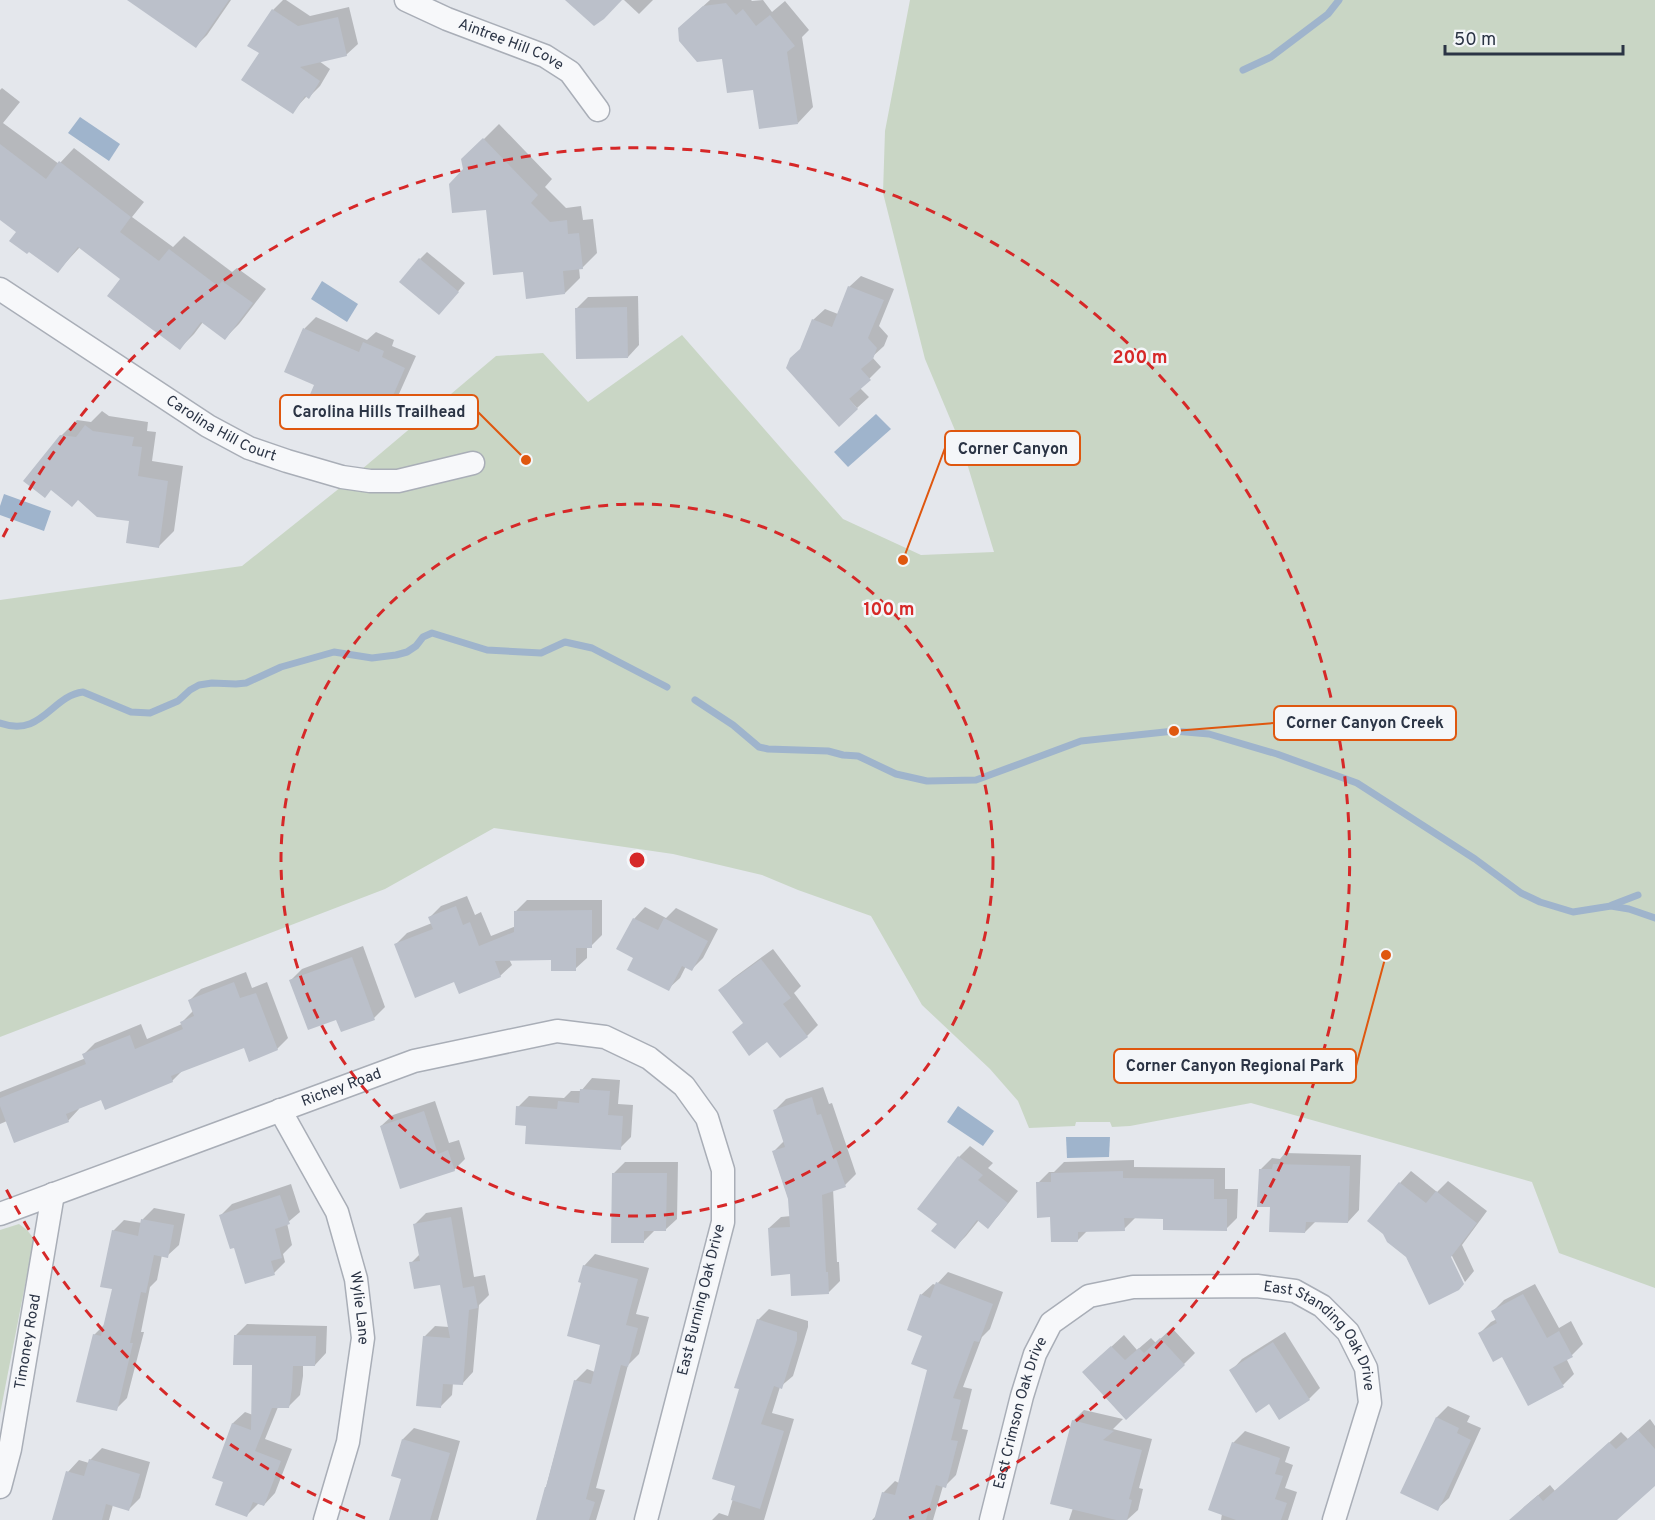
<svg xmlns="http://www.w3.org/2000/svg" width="1655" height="1520" viewBox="0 0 1655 1520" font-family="Overpass,sans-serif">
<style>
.green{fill:#c9d6c5}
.water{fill:#9fb4cc}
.shadow{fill:#0003}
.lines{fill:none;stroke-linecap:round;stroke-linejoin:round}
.stream{stroke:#9fb4cc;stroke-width:7}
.building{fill:#bbc0ca}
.minor-casing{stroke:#a9aeb7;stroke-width:25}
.minor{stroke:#f7f8fa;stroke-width:22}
.ring{fill:none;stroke:#d62828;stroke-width:3;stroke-dasharray:10 8}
.labels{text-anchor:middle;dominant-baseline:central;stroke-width:5;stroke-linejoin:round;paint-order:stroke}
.street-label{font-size:15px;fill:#2b3445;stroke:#f4f6f9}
.centre{fill:#d62828;stroke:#f4f6f9;stroke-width:3}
.ring-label{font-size:18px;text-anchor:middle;font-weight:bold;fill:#d62828;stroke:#f4f6f9;stroke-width:5;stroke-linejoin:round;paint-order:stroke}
.leader{fill:none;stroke:#df570f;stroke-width:2}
.callout-dot{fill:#df570f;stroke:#f4f6f9;stroke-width:2}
.callout{fill:#f4f6f9;stroke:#df570f;stroke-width:2}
.callout-label{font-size:16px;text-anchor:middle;font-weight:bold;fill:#2b3445}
</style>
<rect width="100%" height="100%" fill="#e4e7ec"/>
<g class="green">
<polygon points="910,0 1655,0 1655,1288 1559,1253 1532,1182 1251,1103 1130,1126 1112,1127 1110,1122 1076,1122 1075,1126 1029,1128 1018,1101 990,1069 922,1005 871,916 798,890 762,875 673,854 494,828 385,889 0,1037 0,600 242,566 336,491 496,356 543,353 588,402 682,335 843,519 921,555 994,552 962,447 925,359 883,193 885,131"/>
<polygon points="19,1224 27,1230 34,1239 0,1414 0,1230"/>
</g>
<g class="water">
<polygon points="80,117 120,144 109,161 68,133"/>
<polygon points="322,281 358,304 347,322 311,299"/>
<polygon points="876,414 891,429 848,467 834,452"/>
<polygon points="4,494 51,511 44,531 0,515 0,506"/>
<polygon points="958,1106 994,1131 983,1146 947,1122"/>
<polygon points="1066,1137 1110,1137 1109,1157 1067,1158"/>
</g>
<g class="shadow">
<polygon points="144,0 231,0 207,35 196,46"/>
<polygon points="283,0 286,0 310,16 349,7 358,44 346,55 319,61 330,69 320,86 309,97 307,96 292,112 261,53 273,10"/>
<polygon points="624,0 653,0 639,14"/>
<polygon points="710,0 751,0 752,1 763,0 772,12 785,1 809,30 802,37 813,107 798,123 755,88 724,57 679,28"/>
<polygon points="2,88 20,102 3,123 59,164 74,148 144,202 132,217 173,247 184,236 232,272 237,268 266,289 239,324 225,338 203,322 194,334 180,348 122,278 80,247 58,271 18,232 0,218 0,90"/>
<polygon points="499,124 552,179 545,187 566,208 581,206 583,220 593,219 597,253 582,268 579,268 580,278 565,293 525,270 464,170 463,160"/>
<polygon points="427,252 465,283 446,306 420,259"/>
<polygon points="861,276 894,289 879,326 888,336 884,346 872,357 881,367 860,388 869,397 857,408 802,349 813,320 825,309 838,314 849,287"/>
<polygon points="638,296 639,345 628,357 576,309 588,297"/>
<polygon points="316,317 367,340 376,332 394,340 392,346 416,356 390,414 379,426 339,409 328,420 316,384 286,371 305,328"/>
<polygon points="102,411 109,416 148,422 147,431 156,432 152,461 183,466 174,531 159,546 130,520 61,436 77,420 91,422"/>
<polygon points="467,896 475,915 481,912 491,936 516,926 516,911 527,900 602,900 602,935 591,946 587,946 587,958 575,969 552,959 509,959 512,965 500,976 455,980 396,944 407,933 432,923 430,917 441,906"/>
<polygon points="645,907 666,918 676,908 718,929 703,958 692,969 686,966 680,978 668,989 635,957 634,919"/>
<polygon points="363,946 385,1007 374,1018 337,1018 291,980 302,969"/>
<polygon points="773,949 801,986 794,993 818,1025 807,1036 744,1022 720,991 732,979"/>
<polygon points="246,972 252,988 267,982 288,1038 277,1049 244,1046 183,1070 172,1081 102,1098 79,1107 79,1109 68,1121 7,1121 0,1124 0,1092 86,1058 84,1054 95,1043 141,1024 147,1039 182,1024 182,1022 194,1010 190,1000 201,989"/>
<polygon points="592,1078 620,1080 618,1104 633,1105 631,1137 620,1148 528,1125 518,1107 529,1096 564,1098 571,1091 581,1091"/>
<polygon points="823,1087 829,1104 832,1103 856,1174 845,1185 833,1189 837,1262 839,1262 840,1281 829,1292 791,1273 769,1228 781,1217 791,1216 789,1199 773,1152 785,1140 774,1111 786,1099"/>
<polygon points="435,1101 449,1143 459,1140 465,1159 454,1170 381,1126 393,1115"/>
<polygon points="970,1146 993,1163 988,1168 1018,1191 999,1215 988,1227 979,1220 966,1236 955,1247 939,1223 959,1157"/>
<polygon points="1285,1153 1361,1155 1359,1210 1348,1222 1316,1221 1305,1232 1272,1206 1260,1170 1272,1158 1280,1159"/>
<polygon points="1134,1160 1134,1167 1225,1168 1225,1189 1238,1189 1237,1218 1226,1229 1165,1217 1135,1218 1124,1229 1087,1231 1078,1240 1051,1216 1038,1183 1049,1172 1054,1172 1064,1162"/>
<polygon points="625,1162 678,1162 677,1219 665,1230 655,1230 643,1242 614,1173"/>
<polygon points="1411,1171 1437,1192 1448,1181 1487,1211 1462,1245 1474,1271 1465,1282 1449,1250 1407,1256 1384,1233 1369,1221 1400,1183"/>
<polygon points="291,1184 300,1212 287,1223 292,1245 283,1254 285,1262 274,1273 221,1215 232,1204"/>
<polygon points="462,1207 474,1277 485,1275 489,1295 479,1305 473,1372 462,1384 453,1383 452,1395 441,1406 424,1337 435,1326 449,1327 441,1283 411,1263 420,1254 415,1224 426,1213"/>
<polygon points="154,1208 185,1214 179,1245 167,1256 162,1255 157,1280 150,1287 141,1332 144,1332 127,1398 116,1409 94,1335 106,1323 114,1288 113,1231 124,1220 142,1223 143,1219"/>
<polygon points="595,1254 649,1268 636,1314 649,1317 639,1354 628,1365 596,1488 605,1490 596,1520 537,1520 575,1381 587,1369 595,1372 602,1344 583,1282 584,1266"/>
<polygon points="948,1272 1003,1292 990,1329 982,1337 963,1387 972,1389 962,1429 968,1430 956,1475 945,1486 943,1486 933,1520 872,1520 877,1515 883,1493 895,1481 899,1483 929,1369 924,1335 921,1295 933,1284 936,1285"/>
<polygon points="1535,1284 1559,1328 1571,1321 1583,1344 1572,1355 1566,1358 1574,1374 1563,1385 1503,1355 1480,1333 1491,1322 1497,1319 1493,1311 1504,1300"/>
<polygon points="769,1309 808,1321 808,1327 793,1376 780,1387 772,1413 794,1419 764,1520 712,1520 719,1513 728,1516 737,1485 741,1388 758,1320"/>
<polygon points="247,1324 327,1326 326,1353 315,1365 303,1364 303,1376 300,1395 288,1407 278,1407 265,1439 292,1449 275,1493 264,1505 258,1504 247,1515 225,1481 214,1477 233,1423 245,1412 253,1415 254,1364 236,1335"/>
<polygon points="1172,1328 1195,1353 1184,1364 1096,1361 1124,1335 1137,1350 1151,1338 1156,1343"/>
<polygon points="1285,1332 1320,1388 1309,1399 1270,1402 1231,1371 1242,1359"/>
<polygon points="1448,1406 1470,1416 1467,1422 1481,1428 1449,1498 1437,1509 1402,1493 1437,1417"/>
<polygon points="1084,1410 1123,1419 1113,1429 1152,1439 1139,1488 1143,1489 1138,1510 1127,1520 1069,1520 1073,1508 1073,1421"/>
<polygon points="1650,1419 1655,1426 1655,1485 1615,1520 1514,1520 1524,1507 1550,1485 1555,1491 1621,1432 1628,1439"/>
<polygon points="414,1428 460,1441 438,1520 390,1520 403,1478 403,1439"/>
<polygon points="1245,1431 1290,1447 1285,1462 1293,1465 1285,1488 1297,1492 1288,1520 1221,1520 1233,1443"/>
<polygon points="102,1448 150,1462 140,1498 129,1509 113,1505 109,1520 54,1520 68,1472 79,1460 89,1463 90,1460"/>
</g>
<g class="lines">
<g class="stream">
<polyline points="1243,70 1271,57 1328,14 1339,0"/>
<polyline points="695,700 733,725 759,747 768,749 828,751 843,755 858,756 896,774 927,781 976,780 1081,741 1174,731 1209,734 1277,754 1357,783 1475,859 1521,893 1540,902 1573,912 1611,906 1629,909 1655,918"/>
<path d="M0,723C42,738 51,696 83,692L131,712L150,713L178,701L190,690L199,685L212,683L236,684L246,683L281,667L334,652L372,658L396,655L407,652L416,646L423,637L432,633L487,650L541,653L565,642L592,648L667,687"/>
<polyline points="1612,905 1638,895"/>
</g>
</g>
<g class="building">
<polygon points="127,0 229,0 196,48"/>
<polygon points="565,0 622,0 604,19 594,26"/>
<polygon points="726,3 736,15 743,9 756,26 770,15 795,46 787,52 798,124 759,129 753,90 727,93 722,59 697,62 679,41 678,28 703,6"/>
<polygon points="272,9 298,26 338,17 347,56 300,67 320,81 309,99 305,96 293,114 241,80 259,53 247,46"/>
<polygon points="483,138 538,195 531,203 550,222 567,220 568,234 579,233 583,269 563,271 565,294 526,299 523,272 493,275 486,210 452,213 449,184 463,169 461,159"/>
<polygon points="0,144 46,179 59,161 131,217 120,232 159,261 169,249 218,286 222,281 253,303 225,340 201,322 180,350 107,296 120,279 78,247 58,273 29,252 27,254 9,241 16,232 0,220"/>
<polygon points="419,258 459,292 439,315 399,282"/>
<polygon points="848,286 884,300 868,338 877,348 873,359 861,369 871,380 849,399 858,409 839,427 786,368 790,358 800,349 812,319 832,327"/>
<polygon points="627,307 628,358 576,359 575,308"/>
<polygon points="303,328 359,352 363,342 384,351 382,357 405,368 379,428 334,408 328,422 303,411 314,385 284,372"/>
<polygon points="85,425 93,431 134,437 132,446 142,447 138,476 168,481 159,548 126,543 129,521 97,517 78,500 72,507 51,490 45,498 23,481 60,435 76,437"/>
<polygon points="456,906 463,925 470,922 479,946 514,932 514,911 592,910 592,948 576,948 576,971 551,971 551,960 495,961 501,977 459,994 454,982 415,998 394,944 433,929 428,917"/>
<polygon points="633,918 658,930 664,918 708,941 692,971 682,966 669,991 627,970 633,958 616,949"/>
<polygon points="352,957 375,1020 341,1032 336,1020 308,1030 289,980"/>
<polygon points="761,959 791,998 783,1004 808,1037 780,1058 767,1042 749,1056 732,1032 743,1023 718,990"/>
<polygon points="234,982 240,998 256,993 278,1050 249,1062 244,1048 171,1076 173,1082 105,1110 101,1100 66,1114 69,1122 14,1143 0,1106 0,1098 86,1064 82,1054 130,1035 135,1049 183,1029 180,1022 194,1016 188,1000"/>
<polygon points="580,1089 610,1091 608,1115 623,1116 621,1150 525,1144 526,1126 515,1125 516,1106 557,1109 558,1101 579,1103"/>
<polygon points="812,1097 817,1115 821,1114 846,1187 822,1195 826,1272 828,1272 829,1294 791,1296 790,1274 771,1276 768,1228 790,1227 788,1199 772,1151 785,1147 773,1110"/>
<polygon points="424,1111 438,1154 448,1150 455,1171 400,1189 380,1126"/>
<polygon points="958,1156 983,1175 978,1180 1008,1203 988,1229 977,1220 955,1249 931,1231 937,1224 917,1209"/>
<polygon points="1273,1164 1350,1166 1348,1223 1306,1222 1305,1233 1269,1232 1270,1207 1257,1207 1259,1169 1272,1169"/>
<polygon points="1123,1171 1123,1178 1214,1179 1214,1199 1227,1199 1227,1231 1163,1230 1163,1219 1124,1218 1125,1231 1078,1232 1078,1242 1051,1242 1050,1217 1037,1218 1036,1182 1051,1182 1051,1173"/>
<polygon points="612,1173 667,1173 666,1231 644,1231 644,1243 611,1243"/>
<polygon points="1399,1182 1426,1203 1436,1191 1477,1223 1451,1257 1464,1284 1459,1290 1429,1305 1406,1257 1387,1242 1383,1234 1367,1221"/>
<polygon points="280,1195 290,1224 275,1229 282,1258 271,1261 275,1275 245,1284 234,1248 230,1249 219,1215"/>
<polygon points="451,1217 463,1288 474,1286 478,1308 469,1310 463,1385 443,1384 441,1408 416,1406 423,1336 450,1338 440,1285 414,1289 409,1262 420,1261 413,1224"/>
<polygon points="141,1219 174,1225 168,1258 154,1255 146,1293 141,1292 130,1343 133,1343 117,1411 76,1402 93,1334 101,1336 112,1289 100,1287 112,1230 138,1236"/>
<polygon points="583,1265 638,1279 626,1325 638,1328 628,1367 621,1365 586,1499 595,1502 589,1520 536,1520 545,1487 546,1487 574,1380 591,1384 600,1345 567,1336 581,1283 578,1282"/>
<polygon points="936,1282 993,1304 979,1342 974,1341 953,1398 961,1400 951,1440 958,1441 946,1488 936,1485 926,1520 874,1520 882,1492 895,1495 927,1370 911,1364 922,1336 907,1330 920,1294 930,1298"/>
<polygon points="1523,1294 1547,1338 1559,1331 1573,1357 1553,1367 1564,1387 1528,1406 1502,1357 1493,1362 1478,1333 1497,1323 1491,1311"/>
<polygon points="757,1319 797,1332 797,1340 782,1389 774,1386 761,1424 784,1431 760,1509 731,1500 735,1486 712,1479 739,1389 734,1388"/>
<polygon points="234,1335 316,1336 315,1366 293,1366 292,1388 289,1408 272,1408 255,1451 281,1461 264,1506 253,1502 247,1517 215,1505 223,1482 212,1478 232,1423 251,1430 252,1365 233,1365"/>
<polygon points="1160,1338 1185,1365 1126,1420 1082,1372 1111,1346 1125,1360 1139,1348 1144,1353"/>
<polygon points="1273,1342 1310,1400 1279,1420 1269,1404 1256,1413 1229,1370"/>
<polygon points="1436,1417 1459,1428 1457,1433 1471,1440 1438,1511 1400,1493"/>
<polygon points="1072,1420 1114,1431 1103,1440 1142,1450 1129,1499 1132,1500 1127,1520 1116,1520 1050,1504"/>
<polygon points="1638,1430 1655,1449 1655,1486 1617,1520 1509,1520 1538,1495 1543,1501 1609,1442 1616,1449"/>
<polygon points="402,1439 450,1453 430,1520 389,1520 401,1479 391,1476"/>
<polygon points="1232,1442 1280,1458 1275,1474 1283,1476 1275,1499 1287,1503 1281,1520 1236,1520 1208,1510"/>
<polygon points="89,1459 140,1474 129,1511 106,1504 102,1520 52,1520 66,1471 84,1476"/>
</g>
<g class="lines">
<g class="minor-casing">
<g id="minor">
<path id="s1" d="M406,0L447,19L545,56L570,72L598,110"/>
<path id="s2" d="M0,289L208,426L249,448L287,461L342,477L370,481H398L473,463"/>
<path id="s3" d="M280,1110L337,1212L356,1279L363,1338L348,1442L325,1520"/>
<path id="s4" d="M0,1214L414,1061L557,1031L605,1037L649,1058L684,1086L707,1118L723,1170V1222L646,1520"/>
<path id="s5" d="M0,1487L10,1449L53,1194"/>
<path id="s6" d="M991,1520L1022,1396L1035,1354L1051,1323L1089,1296L1133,1287L1257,1286L1295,1291L1322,1306L1348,1332L1366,1368L1370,1403L1334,1520"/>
</g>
</g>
<use href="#minor" class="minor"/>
</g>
<g class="ring">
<circle cx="637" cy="860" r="356"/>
<path d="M365 1518A712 712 0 0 1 3 1183M3 537A712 712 0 1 1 909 1518"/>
</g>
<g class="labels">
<g class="street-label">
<text stroke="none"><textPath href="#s1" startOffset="114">Aintree Hill Cove</textPath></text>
<text stroke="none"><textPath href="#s2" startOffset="262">Carolina Hill Court</textPath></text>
<text stroke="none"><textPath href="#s4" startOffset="364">Richey Road</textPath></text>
<text transform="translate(702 1300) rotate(-76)">East Burning Oak Drive</text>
<text stroke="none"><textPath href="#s3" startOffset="216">Wylie Lane</textPath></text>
<text stroke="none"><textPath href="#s5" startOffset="148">Timoney Road</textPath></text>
<text stroke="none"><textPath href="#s6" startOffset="510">East Standing Oak Drive</textPath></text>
<text stroke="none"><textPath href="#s6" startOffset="111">East Crimson Oak Drive</textPath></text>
</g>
</g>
<circle cx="637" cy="860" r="9" class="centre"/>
<g class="ring-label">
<text x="1140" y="363">200 m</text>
<text x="889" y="615">100 m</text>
</g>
<path class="leader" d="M526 460L478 412M903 560L945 448M1174 731L1274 723M1386 955L1356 1066"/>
<g class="callout-dot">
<circle cx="526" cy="460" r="6"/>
<circle cx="903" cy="560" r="6"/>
<circle cx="1174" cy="731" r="6"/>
<circle cx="1386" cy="955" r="6"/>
</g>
<g class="callout">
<rect x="280" y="395" width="198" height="34" rx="6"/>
<rect x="945" y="431" width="135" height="34" rx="6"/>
<rect x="1274" y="706" width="182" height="34" rx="6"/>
<rect x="1114" y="1049" width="242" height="34" rx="6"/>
</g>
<g class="callout-label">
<text x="379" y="417">Carolina Hills Trailhead</text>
<text x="1013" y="454">Corner Canyon</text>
<text x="1365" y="728">Corner Canyon Creek</text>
<text x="1235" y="1071">Corner Canyon Regional Park</text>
</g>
<path d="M1445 45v9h178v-9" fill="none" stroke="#2b3445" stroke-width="3"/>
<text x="1454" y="45" font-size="18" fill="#2b3445" stroke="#f4f6f9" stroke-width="4.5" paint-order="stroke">50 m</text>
</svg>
